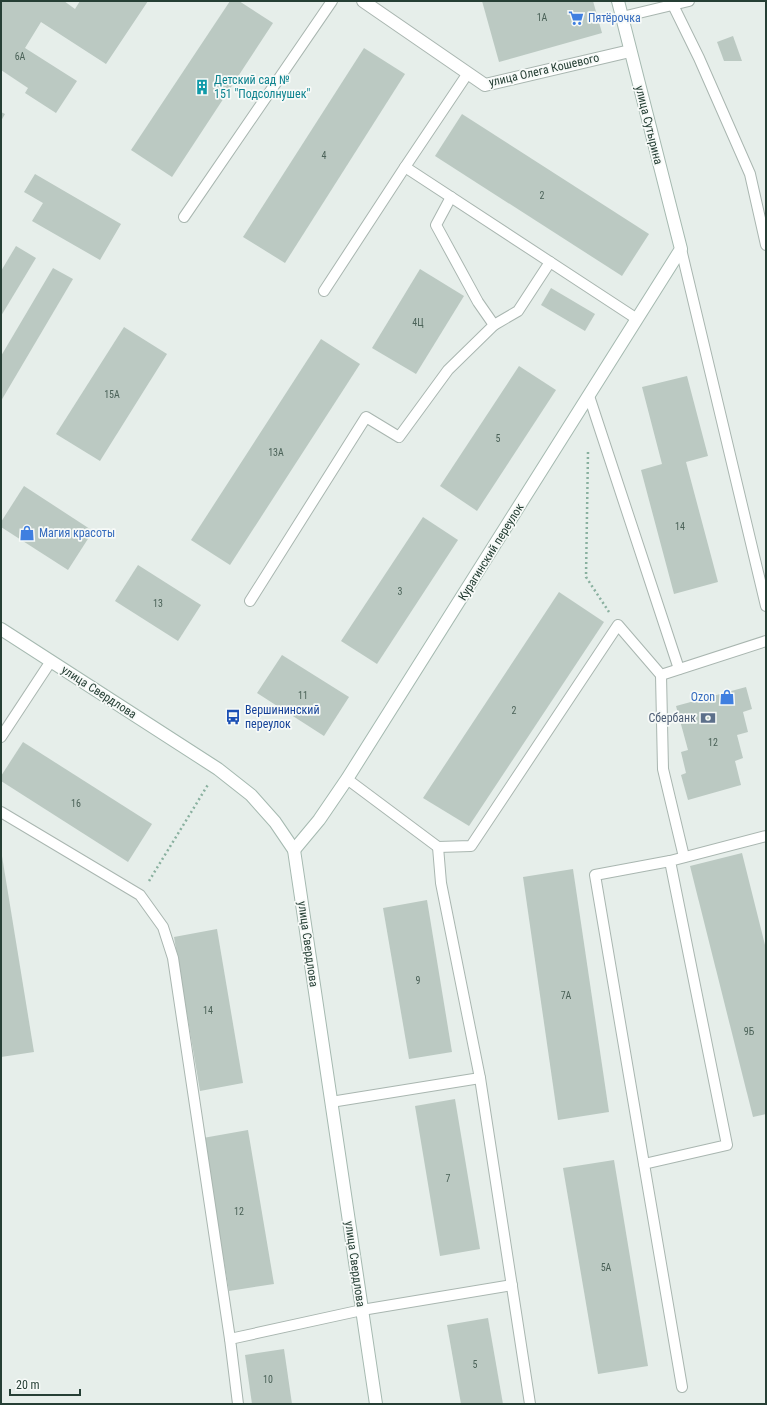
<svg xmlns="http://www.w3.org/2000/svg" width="767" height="1405" viewBox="0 0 767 1405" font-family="'Roboto Condensed',sans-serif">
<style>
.building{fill:#bbc9c2}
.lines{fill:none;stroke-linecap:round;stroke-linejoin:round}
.lane-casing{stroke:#a9b6b0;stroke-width:12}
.street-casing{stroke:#a9b6b0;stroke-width:14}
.secondary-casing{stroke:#a5b9b0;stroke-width:14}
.path{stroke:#89b09f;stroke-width:2.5;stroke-dasharray:2 3;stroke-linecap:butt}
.lane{stroke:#fff;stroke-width:10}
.street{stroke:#fff;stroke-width:12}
.secondary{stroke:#fff;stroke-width:12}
.labels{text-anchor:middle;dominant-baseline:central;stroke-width:3.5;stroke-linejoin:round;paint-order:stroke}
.number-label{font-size:10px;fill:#4b6258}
.shop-label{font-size:12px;fill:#366cbe;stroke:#f7faf8;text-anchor:start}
.street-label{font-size:12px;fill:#263f35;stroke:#f7faf8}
.culture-label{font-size:12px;fill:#0d838f;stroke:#f7faf8;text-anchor:start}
.transit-label{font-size:12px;fill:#164399;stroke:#f7faf8;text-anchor:start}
.service-label{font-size:12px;fill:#4e5e75;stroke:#f7faf8;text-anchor:end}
</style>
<rect width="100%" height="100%" fill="#e6eeea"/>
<g class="building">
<polygon points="1,1 64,1 75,9 80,1 148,1 106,64 41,22 25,48 77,81 56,113 25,93 28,88 1,70"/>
<polygon points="230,1 239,1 273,23 172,177 131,150"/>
<polygon points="482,1 593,1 602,33 499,62"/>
<polygon points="733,36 742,61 724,61 717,42"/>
<polygon points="364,48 405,74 285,263 243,237"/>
<polygon points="1,112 5,114 1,121"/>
<polygon points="462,114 649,234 622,276 435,156"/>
<polygon points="35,174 121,224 100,260 32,221 43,203 24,192"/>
<polygon points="16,246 36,258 1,316 1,271"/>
<polygon points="53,268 73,279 1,401 1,356"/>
<polygon points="420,269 464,296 416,374 372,348"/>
<polygon points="551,288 595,314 585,331 541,305"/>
<polygon points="124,327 167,354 100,461 56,434"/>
<polygon points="321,339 360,364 230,565 191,540"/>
<polygon points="519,366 556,390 477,511 440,486"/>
<polygon points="687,376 708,456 686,462 718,582 674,594 641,470 662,464 642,387"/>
<polygon points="24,486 93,531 68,570 1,527 1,522"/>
<polygon points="423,517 458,540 377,664 341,641"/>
<polygon points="138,565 201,605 178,641 115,601"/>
<polygon points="559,592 604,622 469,826 423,798"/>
<polygon points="282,655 349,697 324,736 257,693"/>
<polygon points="746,687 752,709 743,712 748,732 737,735 743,758 735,761 741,785 688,800 681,775 686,773 681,752 688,750 676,706"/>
<polygon points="23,742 152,824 128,862 1,781 1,776"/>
<polygon points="1,850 34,1052 1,1057"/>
<polygon points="742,853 766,949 766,1114 753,1117 690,866"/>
<polygon points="573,869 609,1112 558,1120 523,877"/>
<polygon points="427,900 452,1052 409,1059 383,908"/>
<polygon points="217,929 243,1083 200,1091 174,937"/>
<polygon points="455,1099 480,1249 440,1256 415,1106"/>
<polygon points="248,1130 274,1284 229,1291 203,1138"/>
<polygon points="614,1160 648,1366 598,1374 563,1168"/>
<polygon points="488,1318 503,1404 461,1404 447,1325"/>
<polygon points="284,1349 292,1404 252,1404 245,1355"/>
</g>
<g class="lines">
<g class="lane-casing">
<g id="lane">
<polyline points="671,1 699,58 750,174 766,245"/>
<polyline points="622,17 689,1"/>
<polyline points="468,73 405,167 637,319"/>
<polyline points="451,197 436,225 478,302 494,325"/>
<polyline points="184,217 332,1"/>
<polyline points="681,249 766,606"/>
<polyline points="324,291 405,167"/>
<polyline points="589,396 679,669"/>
<polyline points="250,601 366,417 399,437 448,370 494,325 518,311 550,262"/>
<polyline points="661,675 663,769 684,857"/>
<polyline points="1,737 51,661"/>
<polyline points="347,779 438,847 471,846 618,625 661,675 766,641"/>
<polyline points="1,812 140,895 163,927 173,958 230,1339"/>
<polyline points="480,1078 530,1404"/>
<polyline points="331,1102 480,1078 441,883 438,847"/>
<polyline points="644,1164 595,875 670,861"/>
<polyline points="682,1387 644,1164 727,1145 670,861 766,836"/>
<polyline points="238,1404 230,1339 362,1310 512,1285"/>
</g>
</g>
<g class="street-casing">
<polyline id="street" points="363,1 485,85 630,51"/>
</g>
<g class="secondary-casing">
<g id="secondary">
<polyline points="1,629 218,769 251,795 275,822 294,850 376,1404"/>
<polyline points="294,850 319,820 347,779 681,249 618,1"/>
</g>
</g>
<g class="path">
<polyline points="588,452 586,577 609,612"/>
<polyline points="149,881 209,783"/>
</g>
<use href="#lane" class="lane"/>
<use href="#street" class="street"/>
<use href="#secondary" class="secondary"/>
</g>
<defs>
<g id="supermarket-bare" transform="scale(1.2)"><path d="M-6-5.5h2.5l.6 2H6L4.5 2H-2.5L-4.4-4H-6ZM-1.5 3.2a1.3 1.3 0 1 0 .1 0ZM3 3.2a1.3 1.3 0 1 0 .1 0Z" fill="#3f7fe0" stroke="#f7faf8" stroke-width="2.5" paint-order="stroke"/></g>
<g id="building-bare" transform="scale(1.2)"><path d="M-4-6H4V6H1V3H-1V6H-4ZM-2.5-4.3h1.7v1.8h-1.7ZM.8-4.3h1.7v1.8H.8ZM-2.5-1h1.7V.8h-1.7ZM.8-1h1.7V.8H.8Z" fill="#0f9aa8" stroke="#f7faf8" stroke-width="2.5" paint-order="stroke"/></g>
<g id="shop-bare" transform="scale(1.2)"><path d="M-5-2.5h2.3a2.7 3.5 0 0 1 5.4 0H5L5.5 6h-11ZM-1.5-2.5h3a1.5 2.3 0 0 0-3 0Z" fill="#3f7fe0" stroke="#f7faf8" stroke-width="2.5" paint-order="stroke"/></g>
<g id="bus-bare" transform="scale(1.2)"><path d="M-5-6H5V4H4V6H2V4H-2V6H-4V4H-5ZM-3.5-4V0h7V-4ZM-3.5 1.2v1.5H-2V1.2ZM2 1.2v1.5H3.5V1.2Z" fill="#1a4fb4" stroke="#f7faf8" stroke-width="2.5" paint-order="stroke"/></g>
<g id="bank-bare" transform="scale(1.2)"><path d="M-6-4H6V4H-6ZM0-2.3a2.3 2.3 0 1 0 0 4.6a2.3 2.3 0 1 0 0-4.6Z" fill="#5c6f8a" stroke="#f7faf8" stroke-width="2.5" paint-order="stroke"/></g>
</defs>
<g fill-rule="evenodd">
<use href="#supermarket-bare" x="576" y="18"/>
<use href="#building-bare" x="202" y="87"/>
<use href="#shop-bare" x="27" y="533"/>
<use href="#shop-bare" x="727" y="697"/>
<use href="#bus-bare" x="233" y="717"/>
<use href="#bank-bare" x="708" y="718"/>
</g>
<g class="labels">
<g class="number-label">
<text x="542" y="17">1А</text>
<text x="20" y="56">6А</text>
<text x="324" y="155">4</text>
<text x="542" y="195">2</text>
<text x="418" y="322">4Ц</text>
<text x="112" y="394">15А</text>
<text x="498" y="438">5</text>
<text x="276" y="452">13А</text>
<text x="680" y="526">14</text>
<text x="400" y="591">3</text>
<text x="158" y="603">13</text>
<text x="303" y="695">11</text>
<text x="514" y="710">2</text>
<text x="713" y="742">12</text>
<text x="76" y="803">16</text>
<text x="418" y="980">9</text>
<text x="566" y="995">7А</text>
<text x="208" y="1010">14</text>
<text x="749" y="1031">9Б</text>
<text x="448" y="1178">7</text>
<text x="239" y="1211">12</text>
<text x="606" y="1267">5А</text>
<text x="475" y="1364">5</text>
<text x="268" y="1379">10</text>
</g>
<g class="shop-label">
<text x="588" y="18">Пятёрочка</text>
<text x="39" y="533">Магия красоты</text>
<text x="715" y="697" text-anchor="end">Ozon</text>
</g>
<g class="street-label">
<text transform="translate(544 70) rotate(-13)">улица Олега Кошевого</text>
<text transform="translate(649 125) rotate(76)">улица Сутырина</text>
<text transform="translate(491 552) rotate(-58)">Курагинский переулок</text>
<text transform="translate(99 692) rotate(33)">улица Свердлова</text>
<text transform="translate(308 944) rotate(82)">улица Свердлова</text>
<text transform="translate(355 1264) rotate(82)">улица Свердлова</text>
</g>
<g class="culture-label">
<text x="214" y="80">Детский сад №<tspan x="214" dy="14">151 "Подсолнушек"</tspan></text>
</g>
<g class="transit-label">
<text x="245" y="710">Вершининский<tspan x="245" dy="14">переулок</tspan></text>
</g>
<g class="service-label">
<text x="696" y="718">Сбербанк</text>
</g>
</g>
<rect width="767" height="1405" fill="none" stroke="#263f35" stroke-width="4"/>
<path d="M10 1389v6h70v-6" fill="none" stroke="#263f35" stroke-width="2"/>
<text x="16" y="1389" font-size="12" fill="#263f35" stroke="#f7faf8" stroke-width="3" paint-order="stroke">20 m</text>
</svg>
